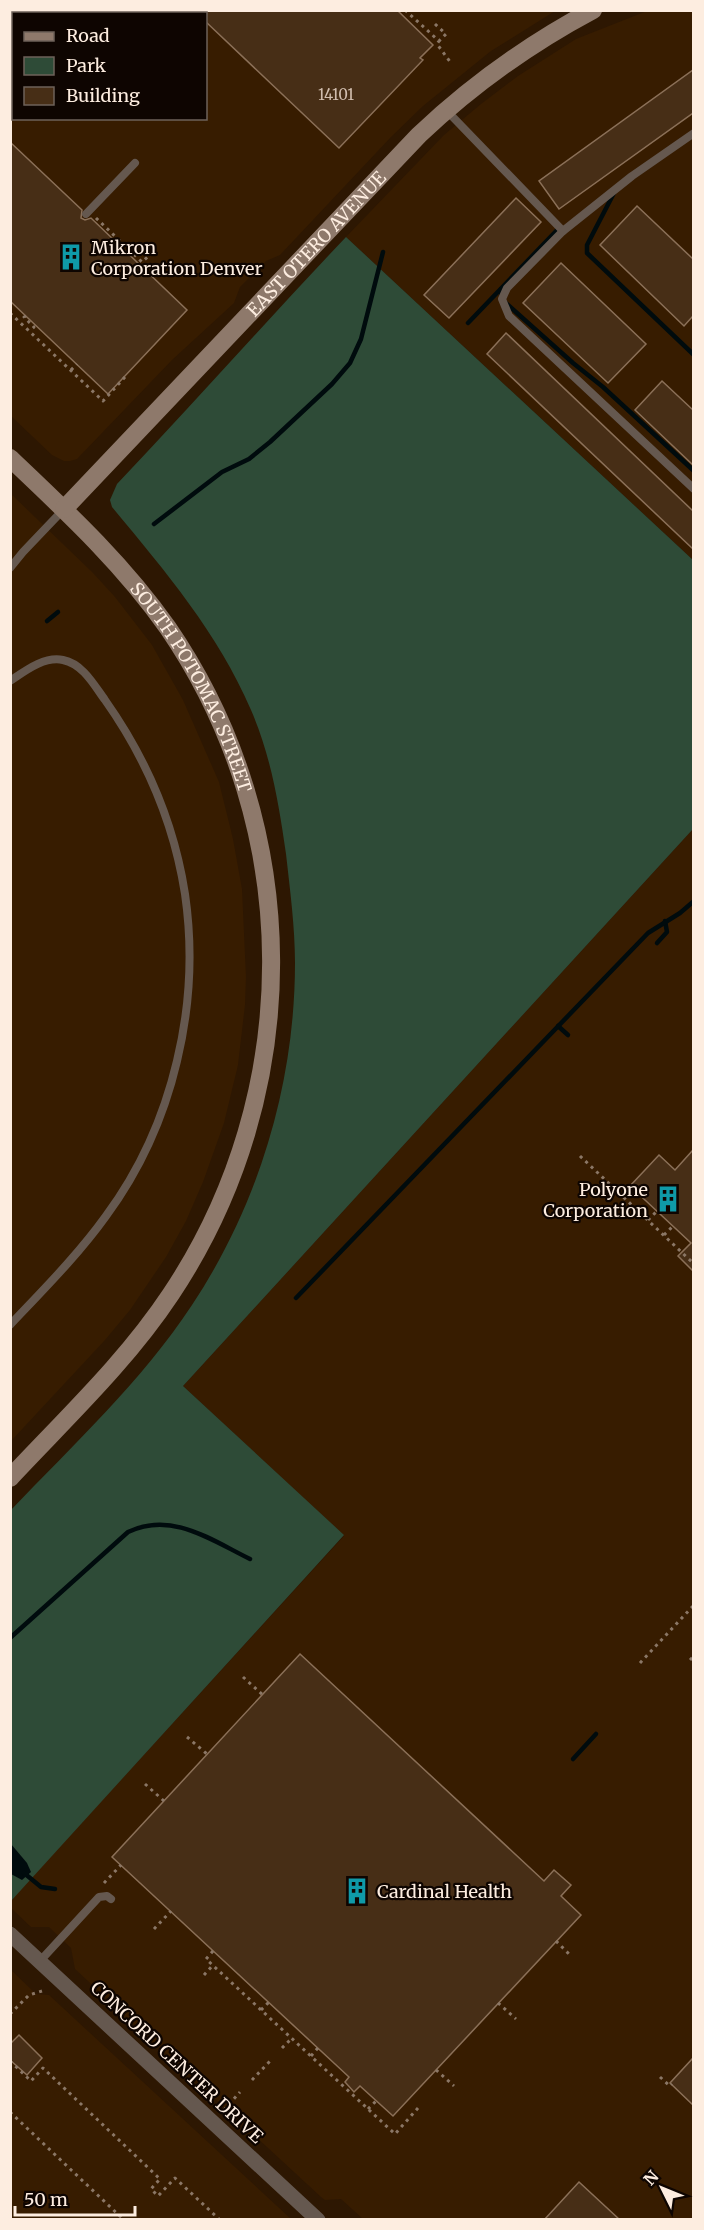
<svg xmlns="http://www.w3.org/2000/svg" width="704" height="2230" viewBox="0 0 704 2230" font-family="Merriweather,serif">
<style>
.built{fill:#371c00;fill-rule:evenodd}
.green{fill:#2e4b37}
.water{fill:#000b0d}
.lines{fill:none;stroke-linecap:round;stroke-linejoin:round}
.stream{stroke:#000b0d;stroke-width:4.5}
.building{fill:#472e16;stroke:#8b7058;stroke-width:1.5}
.path{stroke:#8b7766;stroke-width:3;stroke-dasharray:3 4.5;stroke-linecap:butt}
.lane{stroke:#65584f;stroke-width:8}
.street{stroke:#65584f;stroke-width:15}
.secondary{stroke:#8e796b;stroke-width:18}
.labels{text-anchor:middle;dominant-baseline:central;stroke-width:4.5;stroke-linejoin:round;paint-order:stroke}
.number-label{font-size:15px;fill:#d0bdae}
.street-label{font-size:18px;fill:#fdede0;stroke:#0e0501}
.poi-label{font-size:18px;fill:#fdede0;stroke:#0e0501;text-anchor:start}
</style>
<rect width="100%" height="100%" fill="#2d1702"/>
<g class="built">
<path d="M10,11H555L491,51L423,106L391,137L280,255L266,261L240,287L234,303L172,360L77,459L70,461H64L52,455L11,416ZM14,14H206V118H14Z"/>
<polygon points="647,11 693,11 693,560 346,237 444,135 481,104 518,76 576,39"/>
<polygon points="10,493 93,573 115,597 152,645 183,700 219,782 233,839 242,889 246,977 245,1005 238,1065 224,1123 203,1182 186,1221 166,1257 130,1310 105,1340 11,1441"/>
<polygon points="693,829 693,2219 363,2219 341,2199 325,2200 321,2197 75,1969 71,1948 49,1927 31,1927 11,1908 10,1901 344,1536 183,1386"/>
<polygon points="10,1969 36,1994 49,1995 291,2219 11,2219"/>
</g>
<path class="green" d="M346,237L693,560V829L183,1386L344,1535L11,1901L10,1511C73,1445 142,1381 192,1305C259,1204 295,1083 295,963C295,927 290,890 286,854C279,805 271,756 251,710C218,633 165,571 112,507L110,500L117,484C194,403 269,318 346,237Z"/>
<polygon class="water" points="11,1844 27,1863 31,1872 22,1880 11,1874"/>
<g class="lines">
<g class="stream">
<polyline points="615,191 587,245 587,253 694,355"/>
<polyline points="501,289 502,299 508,305 573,363 603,387 694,471"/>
<polyline points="468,323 560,227"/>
<polyline points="154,524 222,472 249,459 270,442 332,384 350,363 361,339 383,252"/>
<polyline points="47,621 58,612"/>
<polyline points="657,943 667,932 665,921"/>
<polyline points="558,1026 568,1035"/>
<polyline points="296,1298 648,933 680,913 694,901"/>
<path d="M10,1638L128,1532C172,1511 211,1540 250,1559"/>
<polyline points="573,1759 596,1734"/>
<polyline points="24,1873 41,1887 55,1889"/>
</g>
</g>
<g class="building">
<polygon points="206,10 397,10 433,45 420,58 423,60 339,148 206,22"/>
<polygon points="693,70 693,113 559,209 539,181"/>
<polygon points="10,142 82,210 81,218 85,220 91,218 187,310 108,394 10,301"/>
<polygon points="516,198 541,222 449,318 424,295"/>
<polygon points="637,206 693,259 693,316 684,326 600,245"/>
<polygon points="561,263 646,344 608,383 523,303"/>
<polygon points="506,333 693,511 693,549 487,354"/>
<polygon points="662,381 693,410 693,465 635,410"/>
<polygon points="693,1150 693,1271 678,1256 691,1243 630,1186 659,1155 675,1170"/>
<polygon points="300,1654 544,1881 554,1870 571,1885 561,1896 581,1915 393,2116 360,2086 354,2092 345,2082 349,2077 112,1857"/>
<polygon points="19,2035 42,2058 27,2075 10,2060 10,2044"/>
<polygon points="693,2058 693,2105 670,2083"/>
<polygon points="579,2182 620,2220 544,2220"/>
</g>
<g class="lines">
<g class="path">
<polyline points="405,10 439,41 437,44 451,63"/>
<polyline points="435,24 446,34 439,41"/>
<polyline points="96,218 142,262 151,254"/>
<polyline points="10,313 103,401 126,376"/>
<polyline points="26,316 24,317 34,327 30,331"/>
<polyline points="71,370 77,364"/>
<polyline points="580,1156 693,1263"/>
<polyline points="648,1220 657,1211"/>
<polyline points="664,1235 673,1226"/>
<polyline points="690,1660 694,1656"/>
<polyline points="640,1663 694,1605"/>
<polyline points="243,1677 263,1695"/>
<polyline points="187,1737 207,1754"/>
<polyline points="145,1784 164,1801"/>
<polyline points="104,1883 121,1865"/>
<polyline points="154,1929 171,1911"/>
<polyline points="556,1941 571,1956"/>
<polyline points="213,1951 206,1959 395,2134 418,2108"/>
<polyline points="204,1975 213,1965"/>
<polyline points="498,2003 516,2019"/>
<polyline points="261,2010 269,2002"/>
<polyline points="10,2014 29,1995 42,1991"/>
<polyline points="282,2048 292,2038"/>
<polyline points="311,2056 318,2048"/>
<polyline points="10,2061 31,2081 43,2068 160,2179 151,2189 158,2196 175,2178 220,2220"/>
<polyline points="436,2070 454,2086"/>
<polyline points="660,2077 670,2086 672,2084"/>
<polyline points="252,2080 271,2060"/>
<polyline points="368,2109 376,2101"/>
<polyline points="224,2110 240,2092"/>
<polyline points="10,2112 124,2220"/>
<polyline points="144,2220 144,2219"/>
</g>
<g class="lane">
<polyline points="447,111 563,231"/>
<polyline points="694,133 632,176 563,231 507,288 502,299 509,316 694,489"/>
<polyline points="86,214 135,163"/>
<polyline points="10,568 23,552 64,509"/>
<path d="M10,681C25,671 44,656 63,660C83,664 94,685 105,700C146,758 174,823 185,894C193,949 190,1007 177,1061C164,1116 140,1170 106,1216C78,1255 43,1290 10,1325"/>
<polyline points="40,1961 99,1897 107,1896 111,1899"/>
</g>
<polyline class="street" points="10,1934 318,2220"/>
<g class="secondary">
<path id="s1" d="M10,458C67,512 123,564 168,628C305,828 305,1093 171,1294C126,1362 65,1419 10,1478"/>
<path id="s2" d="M64,509L419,135C472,85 529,44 593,10"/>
</g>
</g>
<defs>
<g id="building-bare" transform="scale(2.07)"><path d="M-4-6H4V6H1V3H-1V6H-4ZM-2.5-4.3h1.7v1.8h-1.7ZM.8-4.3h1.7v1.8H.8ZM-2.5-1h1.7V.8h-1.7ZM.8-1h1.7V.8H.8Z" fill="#0f9aa8" stroke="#0e0501" stroke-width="2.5" paint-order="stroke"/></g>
</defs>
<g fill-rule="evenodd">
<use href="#building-bare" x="71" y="257"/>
<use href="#building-bare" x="668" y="1199"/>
<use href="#building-bare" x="357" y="1891"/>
</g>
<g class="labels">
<g class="number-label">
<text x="336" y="94">14101</text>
</g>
<g class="street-label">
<text stroke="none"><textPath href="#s2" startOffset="366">EAST OTERO AVENUE</textPath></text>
<text stroke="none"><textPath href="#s1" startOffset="296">SOUTH POTOMAC STREET</textPath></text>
<text transform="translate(177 2062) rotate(43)">CONCORD CENTER DRIVE</text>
</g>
<g class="poi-label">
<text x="91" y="247">Mikron<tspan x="91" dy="21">Corporation Denver</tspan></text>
<text x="648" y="1189" text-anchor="end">Polyone<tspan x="648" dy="21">Corporation</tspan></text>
<text x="377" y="1891">Cardinal Health</text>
</g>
</g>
<rect width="704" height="2230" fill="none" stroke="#fdede0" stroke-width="24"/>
<rect x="12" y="12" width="195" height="108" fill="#0e0501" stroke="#6e625a" stroke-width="1.5"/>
<rect x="24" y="32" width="30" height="9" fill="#8e796b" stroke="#6e625a" stroke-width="1.5"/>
<text x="66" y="42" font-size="18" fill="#fdede0">Road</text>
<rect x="24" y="57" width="30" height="18" fill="#2e4b37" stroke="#6e625a" stroke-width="1.5"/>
<text x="66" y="72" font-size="18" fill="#fdede0">Park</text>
<rect x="24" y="87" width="30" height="18" fill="#472e16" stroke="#6e625a" stroke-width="1.5"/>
<text x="66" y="102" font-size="18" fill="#fdede0">Building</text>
<g transform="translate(662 2188) rotate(313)" stroke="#0e0501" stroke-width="4.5" paint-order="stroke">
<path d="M0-4.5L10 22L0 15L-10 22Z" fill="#fdede0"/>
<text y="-9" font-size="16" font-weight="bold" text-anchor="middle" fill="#fdede0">N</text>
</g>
<path d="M15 2206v9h120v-9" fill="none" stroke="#fdede0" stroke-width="3"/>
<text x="24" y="2206" font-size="18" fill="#fdede0" stroke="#0e0501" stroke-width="4.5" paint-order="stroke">50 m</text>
</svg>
